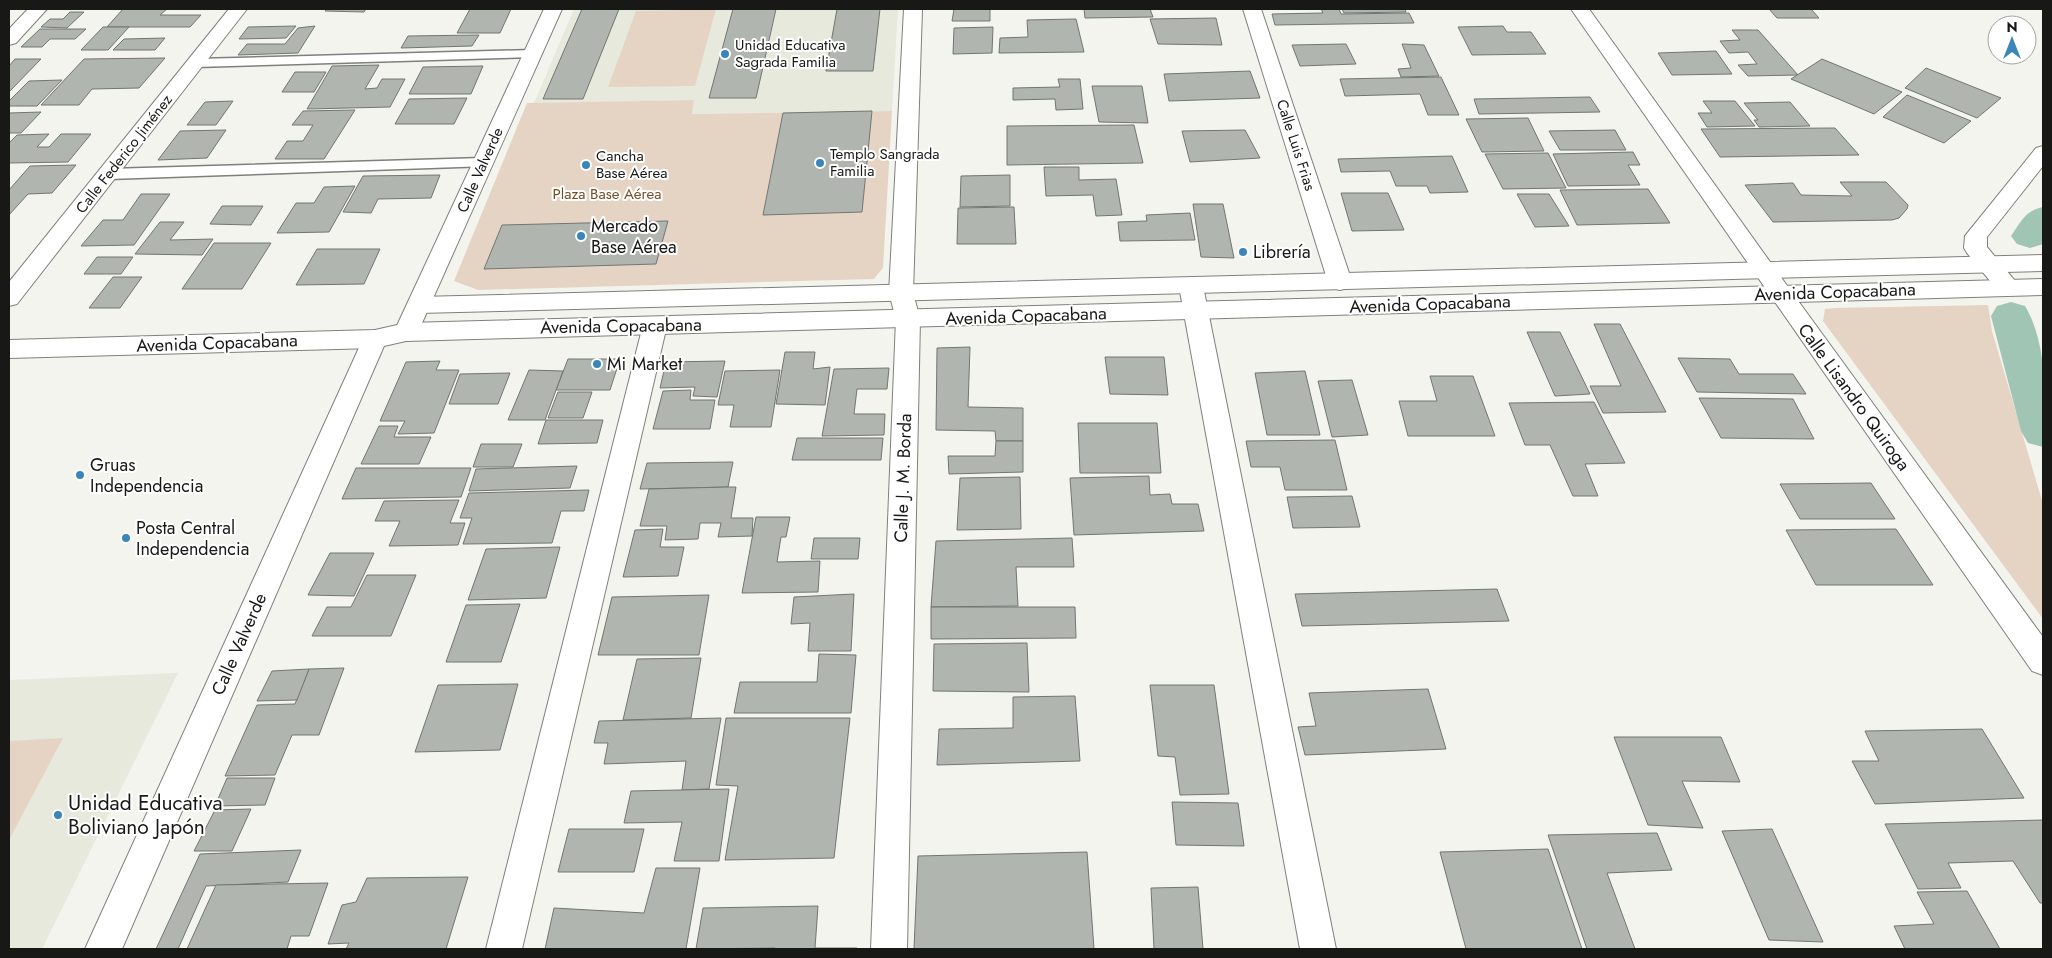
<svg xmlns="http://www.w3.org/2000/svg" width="2052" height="958" viewBox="0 0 2052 958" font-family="Jost,sans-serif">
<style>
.built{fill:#e6e9dc}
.green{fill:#e5d4c4}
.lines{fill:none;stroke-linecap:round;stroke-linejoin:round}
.canal{fill:#a0c5b4;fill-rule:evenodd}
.building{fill:#b1b5b0;stroke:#727672}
.lane-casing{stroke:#7f807b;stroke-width:3}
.street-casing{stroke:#7f807b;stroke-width:2}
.secondary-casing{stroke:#7f807b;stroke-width:2}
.lane{fill:#fff;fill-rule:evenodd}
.street{fill:#fff;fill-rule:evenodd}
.secondary{fill:#fff;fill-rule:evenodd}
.poi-dot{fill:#3a86b9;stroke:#fff;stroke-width:2}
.labels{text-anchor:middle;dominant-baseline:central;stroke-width:4;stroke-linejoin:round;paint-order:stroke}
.far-poi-label{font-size:15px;fill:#181917;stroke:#fff;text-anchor:start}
.far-street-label{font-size:15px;fill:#181917;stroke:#fff}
.far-park-label{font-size:15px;fill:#744e26;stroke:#fff}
.poi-label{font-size:18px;fill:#181917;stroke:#fff;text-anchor:start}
.street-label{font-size:18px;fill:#181917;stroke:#fff}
.near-poi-label{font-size:21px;fill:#181917;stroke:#fff;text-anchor:start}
</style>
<rect width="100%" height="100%" fill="#f3f4ee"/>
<g class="built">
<polygon points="574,9 898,9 892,111 692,114 694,100 534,103"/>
<polygon points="178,673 42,949 9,949 9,680"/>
</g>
<g class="green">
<polygon points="716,9 695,86 608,87 636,11"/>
<polygon points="694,100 692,114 892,111 883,268 874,279 478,290 454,281 527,103"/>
<polygon points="1988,305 1992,331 2043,504 2043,619 1823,321 1825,309 1835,308"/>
<polygon points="63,738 9,840 9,741"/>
</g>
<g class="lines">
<g class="canal">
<path d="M2043,207V244L2030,248L2017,244L2011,236C2022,220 2025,211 2043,207Z"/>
<path d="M2011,302L2025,306C2048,344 2046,404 2043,447L2028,443L2021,431L1991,316L1997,306Z"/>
</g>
</g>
<g class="building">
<polygon points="123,9 167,9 160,15 201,15 190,27 107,27"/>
<polygon points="327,9 366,9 364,12 325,11"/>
<polygon points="470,9 511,9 500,33 457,33"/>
<polygon points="582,9 619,9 583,99 543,99"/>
<polygon points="733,9 776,9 756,98 709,98"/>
<polygon points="837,9 880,9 873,71 826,71"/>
<polygon points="954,9 990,9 990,21 952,21"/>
<polygon points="1084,9 1150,9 1153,17 1085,18"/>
<polygon points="1321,9 1339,9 1341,14 1409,13 1414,23 1275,25 1272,14 1323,13"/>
<polygon points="1342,9 1405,9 1406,12 1344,13"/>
<polygon points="1769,9 1811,9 1819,18 1777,18"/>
<polygon points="70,12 84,12 67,28 41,27 50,19 63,19"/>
<polygon points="1216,18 1222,45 1158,44 1150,19"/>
<polygon points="1076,19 1084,52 999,53 1000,38 1028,37 1027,20"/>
<polygon points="296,26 286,38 239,39 248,27"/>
<polygon points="315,26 298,53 238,55 247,44 285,44 298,28"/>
<polygon points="1503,26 1507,32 1531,32 1546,54 1472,55 1458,27"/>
<polygon points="103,27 129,27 108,50 81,50"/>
<polygon points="993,27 992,53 953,54 954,28"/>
<polygon points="40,29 86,29 75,39 50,39 42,47 21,47"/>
<polygon points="1732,30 1758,30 1798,75 1748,76 1738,65 1757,64 1748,52 1729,53 1720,41 1740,40"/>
<polygon points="479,35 472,46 401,48 408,36"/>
<polygon points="165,38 155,50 113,50 124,39"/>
<polygon points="1346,44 1356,64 1300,66 1292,45"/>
<polygon points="1402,44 1424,45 1439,76 1401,77 1398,69 1411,68"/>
<polygon points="1716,51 1732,74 1672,75 1658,53"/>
<polygon points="165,58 139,88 92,89 79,105 41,105 84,59"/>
<polygon points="15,59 41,59 9,92 9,66"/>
<polygon points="1822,59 1902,92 1874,114 1791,79"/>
<polygon points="379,65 365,89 377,88 382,79 405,79 390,107 307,109 332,66"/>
<polygon points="483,66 471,94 409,94 423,67"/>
<polygon points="1926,68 2001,98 1977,118 1905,88"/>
<polygon points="1250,71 1260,98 1169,101 1164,74"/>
<polygon points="295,72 326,72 314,92 282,92"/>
<polygon points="1441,77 1459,115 1428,115 1420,94 1345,96 1340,79"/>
<polygon points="1058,79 1080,79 1083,109 1056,110 1055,99 1013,100 1013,88 1060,87"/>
<polygon points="62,80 37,106 9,106 9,101 29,81"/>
<polygon points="1092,86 1142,86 1148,123 1099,122"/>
<polygon points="1907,95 1971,121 1944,143 1883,117"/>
<polygon points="1590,97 1600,112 1479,114 1474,99"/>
<polygon points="467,98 454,124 395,124 409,99"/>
<polygon points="233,101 216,125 187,125 205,102"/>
<polygon points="1703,101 1735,101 1755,126 1707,127 1698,113 1712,113"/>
<polygon points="1790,102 1810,126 1759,127 1754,120 1758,120 1744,103"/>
<polygon points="355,110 324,159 275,159 287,141 303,141 313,125 292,125 303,111"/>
<polygon points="872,111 862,212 763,215 783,113"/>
<polygon points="41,112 21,133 9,133 9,113"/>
<polygon points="1528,118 1544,151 1482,152 1466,119"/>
<polygon points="1134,125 1143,163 1007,165 1007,126"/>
<polygon points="1835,128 1859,155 1720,157 1701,129"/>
<polygon points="226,130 207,158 158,160 180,131"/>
<polygon points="1245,130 1260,158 1190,162 1182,131"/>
<polygon points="1615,130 1626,150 1560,150 1549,131"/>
<polygon points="49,134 37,147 49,147 61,134 91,134 68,162 9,163 9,143 17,135"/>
<polygon points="1633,152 1640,165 1628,165 1640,185 1568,186 1553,154"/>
<polygon points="1548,153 1566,188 1503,189 1485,154"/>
<polygon points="1452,156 1468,192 1430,193 1427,186 1396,186 1390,171 1341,172 1338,159"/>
<polygon points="76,165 52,193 28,194 9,215 9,190 30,166"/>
<polygon points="1044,167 1079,167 1079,180 1116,179 1122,215 1096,216 1093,195 1046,196"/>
<polygon points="440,175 431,198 378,199 371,213 343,212 363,176"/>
<polygon points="1010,175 1010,206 960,207 961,176"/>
<polygon points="1840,182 1886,182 1908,205 1907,209 1899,218 1892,220 1773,222 1745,185 1793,183 1801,195 1852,196"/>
<polygon points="355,186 329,232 277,233 296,203 314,203 324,187"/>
<polygon points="1648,189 1670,223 1577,225 1560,190"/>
<polygon points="1341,193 1388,193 1404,230 1352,231"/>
<polygon points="141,194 170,194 134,245 81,246 103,220 123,220"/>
<polygon points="1517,194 1549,194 1569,226 1535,227"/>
<polygon points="1193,204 1223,204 1234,258 1201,257"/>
<polygon points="222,206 263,206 251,225 210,224"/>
<polygon points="1014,207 1016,244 957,244 958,208"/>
<polygon points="1190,213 1195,240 1120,241 1118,222 1147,221 1146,215"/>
<polygon points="668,221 656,264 484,269 502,225"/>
<polygon points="160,222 184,222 170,240 213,239 202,255 135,254"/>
<polygon points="214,243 271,243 242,289 182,289"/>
<polygon points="317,249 380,249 364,284 296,285"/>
<polygon points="97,257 133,257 121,274 84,274"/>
<polygon points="113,277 142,277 120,308 89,308"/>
<polygon points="1594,324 1620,324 1666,412 1603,413 1590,386 1621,386"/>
<polygon points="1527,332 1560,332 1590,394 1555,396"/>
<polygon points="970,347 968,407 1023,408 1023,441 996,441 995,431 936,430 937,348"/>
<polygon points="785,352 815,352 813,369 830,367 825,405 776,404"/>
<polygon points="1105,357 1164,357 1168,395 1110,394"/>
<polygon points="1678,358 1730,359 1739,374 1793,374 1806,394 1697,392"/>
<polygon points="568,359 620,359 610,390 556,390"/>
<polygon points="440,361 436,370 459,370 434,433 398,434 405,421 380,421 406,362"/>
<polygon points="725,361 717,397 693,396 695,387 660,388 666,362"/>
<polygon points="889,368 887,389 857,389 854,414 885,414 884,435 822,436 834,369"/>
<polygon points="529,370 563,371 545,420 508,420"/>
<polygon points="780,370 771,427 730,427 734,405 718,405 725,371"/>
<polygon points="1305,371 1320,435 1267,435 1255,373"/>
<polygon points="510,373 498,404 449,404 460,374"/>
<polygon points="1430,376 1473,376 1495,436 1408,436 1399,401 1437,401"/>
<polygon points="1352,380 1368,435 1332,437 1318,381"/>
<polygon points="691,390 690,400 715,400 710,429 653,429 663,391"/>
<polygon points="558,392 592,392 583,418 548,418"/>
<polygon points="1699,398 1793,399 1814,439 1721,438"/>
<polygon points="1594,402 1625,463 1585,464 1598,496 1573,496 1550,445 1525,445 1509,403"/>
<polygon points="546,420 603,420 597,443 538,444"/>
<polygon points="1078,423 1157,423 1161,473 1080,473"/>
<polygon points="379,426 398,426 394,437 431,437 419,464 361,464"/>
<polygon points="797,438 883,438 881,460 792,460"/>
<polygon points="1335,440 1347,490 1285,490 1280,467 1251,467 1246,441"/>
<polygon points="996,441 1023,441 1023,472 949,474 948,456 995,456"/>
<polygon points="481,444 522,444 513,467 473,467"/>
<polygon points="733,462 728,487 640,489 647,463"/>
<polygon points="577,466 570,488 469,491 476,469"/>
<polygon points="356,468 471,468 461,497 342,499"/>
<polygon points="1149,476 1150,495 1170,494 1172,504 1198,504 1204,531 1074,535 1070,478"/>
<polygon points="1020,477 1021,529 957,530 960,478"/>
<polygon points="1871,483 1895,519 1800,519 1780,484"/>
<polygon points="728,487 736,487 731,518 753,518 752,536 718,537 721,523 700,523 698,539 665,540 667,526 640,526 649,489"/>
<polygon points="589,490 584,511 561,511 552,543 463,544 472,518 460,518 469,493"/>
<polygon points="1352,496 1360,527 1293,528 1287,497"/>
<polygon points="459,500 450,523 465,523 458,545 389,546 400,521 375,521 384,501"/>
<polygon points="756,517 790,517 786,537 781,537 777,562 820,561 818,592 742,593"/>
<polygon points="663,529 660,547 684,547 678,576 623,577 635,530"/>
<polygon points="1896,529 1933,585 1816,585 1786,530"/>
<polygon points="814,538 860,538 858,559 811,559"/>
<polygon points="1072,538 1074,567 1016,567 1018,606 931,607 936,541"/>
<polygon points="560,547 546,598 468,600 486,549"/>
<polygon points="330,553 374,553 354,596 308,595"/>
<polygon points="367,575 416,575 391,636 312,636 327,607 351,607"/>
<polygon points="1497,589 1509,621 1302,626 1295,594"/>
<polygon points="854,594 851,651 808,651 810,623 791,624 794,597"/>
<polygon points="709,595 699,655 598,655 612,597"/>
<polygon points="520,604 501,662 446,662 466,605"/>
<polygon points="931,607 1075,607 1076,638 931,639"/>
<polygon points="1027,643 1029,692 933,691 934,644"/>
<polygon points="819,654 856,655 851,713 734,713 740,682 817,682"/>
<polygon points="701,658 691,718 623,720 637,659"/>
<polygon points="344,668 319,735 292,735 275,775 225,776 257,705 295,704 309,669"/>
<polygon points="309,669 297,700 257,701 272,671"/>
<polygon points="518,684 500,750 415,752 438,685"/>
<polygon points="1150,685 1214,685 1229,794 1180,795 1175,757 1158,756"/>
<polygon points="1428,689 1446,749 1305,755 1298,727 1316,726 1309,693"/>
<polygon points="1075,696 1080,761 937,765 939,729 1013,728 1013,697"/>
<polygon points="721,718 709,789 682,790 686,761 604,764 608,743 594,743 599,721"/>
<polygon points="726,718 850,718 834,858 725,860 738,786 716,785"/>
<polygon points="1982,729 2024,798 1875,804 1852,761 1879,761 1865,731"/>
<polygon points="1614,737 1721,737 1740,782 1682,781 1703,828 1648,825"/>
<polygon points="227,778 275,778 265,805 215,806"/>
<polygon points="729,789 719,861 674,861 682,822 624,823 631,791"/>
<polygon points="1172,802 1238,803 1244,846 1176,845"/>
<polygon points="251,809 232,851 194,851 215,810"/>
<polygon points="2043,820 2043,903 2040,903 2013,861 1948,863 1961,888 1918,889 1885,824"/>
<polygon points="569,829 644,829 634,872 558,872"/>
<polygon points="1772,829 1823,942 1769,940 1722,831"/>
<polygon points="1657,833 1672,870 1607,873 1635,949 1587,949 1548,835"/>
<polygon points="1548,849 1582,949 1466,949 1440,852"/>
<polygon points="301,850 288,882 206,886 178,949 156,949 200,854"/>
<polygon points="1087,852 1094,949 914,949 918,856"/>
<polygon points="656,868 700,868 686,949 545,949 554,908 644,913"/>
<polygon points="468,877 446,949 346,949 349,943 328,944 342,905 356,902 367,878"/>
<polygon points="328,883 309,936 291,936 287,949 187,949 216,885"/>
<polygon points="1198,887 1203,949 1154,949 1151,888"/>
<polygon points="1967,891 2000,949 1905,949 1894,926 1934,924 1917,892"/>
<polygon points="818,906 815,948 857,948 857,949 775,949 775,948 696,949 703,908"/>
</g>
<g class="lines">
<g class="lane-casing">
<g id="lane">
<polygon points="532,50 537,51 539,54 537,57 196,67 191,66 189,63 191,60 196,59"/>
<polygon points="483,158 489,160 491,163 489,166 109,179 103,178 101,174 103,170 109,169"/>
</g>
</g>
<g class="street-casing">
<g id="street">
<polygon points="28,9 47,9 16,43 9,45 9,29"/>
<polygon points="229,9 247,9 17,304 9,306 9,282"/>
<polygon points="544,9 562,9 418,332 415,338 406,341 397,338 394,332"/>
<polygon points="904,9 922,9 913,293 920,319 907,949 871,949 896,319 889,293"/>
<polygon points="1243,9 1261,9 1352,282 1348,288 1340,290 1332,288 1328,282"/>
<polygon points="1571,9 1589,9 1788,287 2043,637 2043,675 2032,671"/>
<polygon points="2043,146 2043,166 1987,237 1987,247 2020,287 2016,293 2008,295 2000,293 1967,253 1964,248 1965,236 2036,148"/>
<polygon points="1191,278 1199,280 1203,286 1336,949 1300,949 1179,286 1183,280"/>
<polygon points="655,317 664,319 667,325 522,949 486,949 643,325 646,319"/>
<polygon points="375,330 384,333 387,339 122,949 85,949 363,339 366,333"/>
</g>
</g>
<g class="secondary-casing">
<g id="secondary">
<polygon points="2043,255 2043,271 419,313 411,311 407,305 411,299 419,297"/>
<polygon points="2043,279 2043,295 406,341 375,348 9,358 9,340 375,330 406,323"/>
</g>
</g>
<use href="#lane" class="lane"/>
<use href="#street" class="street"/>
<use href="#secondary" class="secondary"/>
</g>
<g class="poi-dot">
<circle cx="725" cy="54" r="5"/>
<circle cx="820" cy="163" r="5"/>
<circle cx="586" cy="165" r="5"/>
<circle cx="581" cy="236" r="5"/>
<circle cx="1243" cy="252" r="5"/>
<circle cx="597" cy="364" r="5"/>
<circle cx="80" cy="475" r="5"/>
<circle cx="126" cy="538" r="5"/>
<circle cx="58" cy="815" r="5"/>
</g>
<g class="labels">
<g class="far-poi-label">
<text x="735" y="45">Unidad Educativa<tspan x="735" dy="17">Sagrada Familia</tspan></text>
<text x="830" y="154">Templo Sangrada<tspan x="830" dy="17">Familia</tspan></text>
<text x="596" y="156">Cancha<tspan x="596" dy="17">Base Aérea</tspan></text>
</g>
<g class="far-street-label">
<text transform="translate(1296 145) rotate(72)">Calle Luis Frias</text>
<text transform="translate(124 154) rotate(-52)">Calle Federico Jiménez</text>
<text transform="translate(480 170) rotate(-66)">Calle Valverde</text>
</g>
<g class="far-park-label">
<text x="607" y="194">Plaza Base Aérea</text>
</g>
<g class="poi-label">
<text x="591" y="226">Mercado<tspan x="591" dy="21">Base Aérea</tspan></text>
<text x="1253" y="252">Librería</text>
<text x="607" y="364">Mi Market</text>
<text x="90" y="465">Gruas<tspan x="90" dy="21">Independencia</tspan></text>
<text x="136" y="528">Posta Central<tspan x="136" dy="21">Independencia</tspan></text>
</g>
<g class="street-label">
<text transform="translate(1835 292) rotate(-2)">Avenida Copacabana</text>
<text transform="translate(1430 304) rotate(-2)">Avenida Copacabana</text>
<text transform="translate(1026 316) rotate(-2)">Avenida Copacabana</text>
<text transform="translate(621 326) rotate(-1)">Avenida Copacabana</text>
<text transform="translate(217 343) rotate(-2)">Avenida Copacabana</text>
<text transform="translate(1854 397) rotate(54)">Calle Lisandro Quiroga</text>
<text transform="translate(903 478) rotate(-88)">Calle J. M. Borda</text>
<text transform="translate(239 644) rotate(-66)">Calle Valverde</text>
</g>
<g class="near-poi-label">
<text x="68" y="803">Unidad Educativa<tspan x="68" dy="24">Boliviano Japón</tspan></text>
</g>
</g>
<rect width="2052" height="958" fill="none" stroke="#181917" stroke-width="20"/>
<g transform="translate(2012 40)"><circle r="24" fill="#ffffff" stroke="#a3a3a2"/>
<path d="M0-4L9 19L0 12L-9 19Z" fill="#3a86b9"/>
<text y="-8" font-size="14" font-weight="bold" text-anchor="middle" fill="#181917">N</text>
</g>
</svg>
